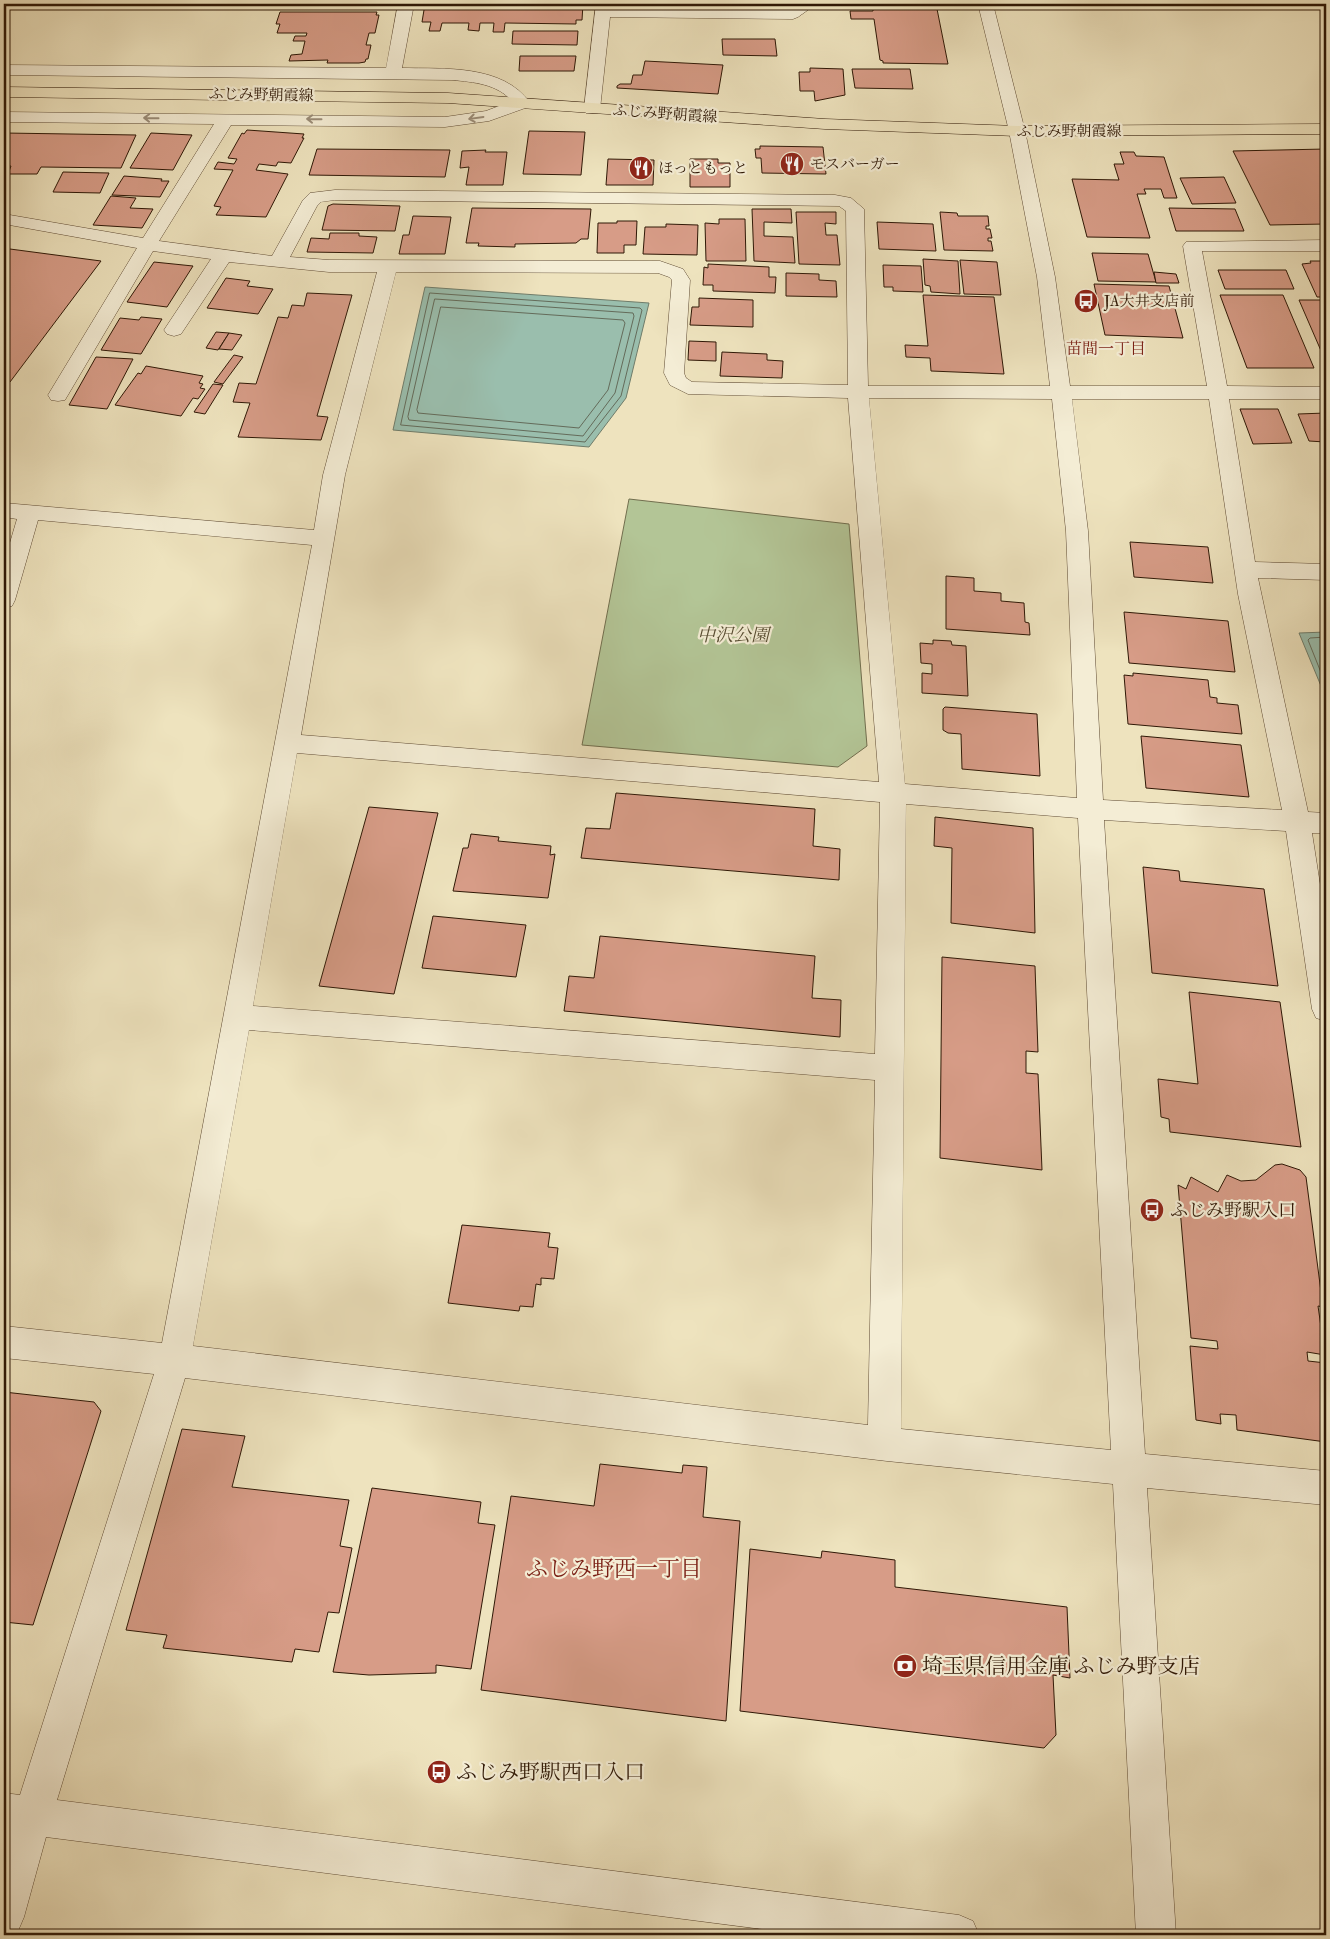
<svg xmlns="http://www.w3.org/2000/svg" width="1330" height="1939" viewBox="0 0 1330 1939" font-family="'IM FELL Double Pica','Noto Serif JP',serif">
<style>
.green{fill:#b3c596;stroke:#716e4e}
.water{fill:#9abead;stroke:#6f7c6a}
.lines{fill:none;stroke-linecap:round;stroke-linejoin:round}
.shore{stroke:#646b5a;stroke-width:1}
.building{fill:#d79c87;stroke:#2f1806}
.minor-casing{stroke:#5f4b34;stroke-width:1}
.major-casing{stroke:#2f1806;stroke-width:1}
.minor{fill:#f4edd5;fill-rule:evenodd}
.major{fill:#eee3be;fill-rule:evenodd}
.oneway{stroke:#9b8d78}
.labels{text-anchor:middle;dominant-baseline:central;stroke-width:4.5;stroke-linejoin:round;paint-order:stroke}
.far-street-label{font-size:15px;fill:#2f1806;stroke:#f4edd5}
.far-poi-label{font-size:15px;fill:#2f1806;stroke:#f4edd5;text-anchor:start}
.far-neighbourhood-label{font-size:16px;fill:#7a1f14;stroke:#f4edd5}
.park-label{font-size:18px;font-style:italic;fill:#574c31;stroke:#f4edd5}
.poi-label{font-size:18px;fill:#2f1806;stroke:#f4edd5;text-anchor:start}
.near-poi-label{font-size:21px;fill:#2f1806;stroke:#f4edd5;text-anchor:start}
.near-neighbourhood-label{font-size:22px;fill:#7a1f14;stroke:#f4edd5}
</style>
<rect width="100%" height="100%" fill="#eee3be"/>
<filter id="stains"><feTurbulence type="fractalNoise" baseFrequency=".004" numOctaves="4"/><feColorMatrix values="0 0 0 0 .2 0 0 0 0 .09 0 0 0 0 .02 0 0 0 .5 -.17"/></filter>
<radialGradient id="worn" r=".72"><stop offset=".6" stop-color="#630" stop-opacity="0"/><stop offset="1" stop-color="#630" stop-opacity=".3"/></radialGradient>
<polygon class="green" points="629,499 849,524 867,746 838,767 582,745"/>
<g class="water">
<polygon points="425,287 649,303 626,398 589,447 393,430"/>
<polygon points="1326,632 1326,698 1299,633"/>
</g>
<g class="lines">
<g class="shore">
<polygon points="430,293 640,308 642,310 621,396 585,442 401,425"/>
<polygon points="435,299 633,313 634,316 615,393 583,436 409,420 408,417"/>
<polygon points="441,307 623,320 625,323 608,390 579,428 418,413 417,410"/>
<polyline points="1326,637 1310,638 1308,640 1326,685"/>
</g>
</g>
<g class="building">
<polygon points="425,4 583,4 582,20 576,20 576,24 505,23 504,32 493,32 494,23 480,23 479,31 468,30 469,23 442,23 440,31 429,31 431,22 422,22"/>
<polygon points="621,4 665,4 665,6 626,5"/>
<polygon points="873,4 936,4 948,64 883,63 883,61 880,60 874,19 851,19 850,11 873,11"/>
<polygon points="1043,5 1069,5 1070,9 1045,9"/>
<polygon points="1072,5 1096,6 1098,9 1073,9"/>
<polygon points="280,12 377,12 376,15 379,15 375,33 369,33 366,45 371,45 368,59 366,59 365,62 359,63 327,63 328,60 289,61 291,55 302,54 305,41 293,41 295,36 306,36 307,33 277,33 280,24 276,24"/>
<polygon points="513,31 578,31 577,45 512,44"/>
<polygon points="722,39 775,39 777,56 723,55"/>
<polygon points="520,56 576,56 574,71 519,71"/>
<polygon points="645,61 723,65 718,94 617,88 617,86 620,84 631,84 633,75 642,75"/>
<polygon points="810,68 843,69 845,95 815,101 814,91 800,91 799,72 810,72"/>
<polygon points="852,69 910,69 913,89 855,88"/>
<polygon points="247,130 304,134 302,138 304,138 291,163 278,162 276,166 259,164 256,170 288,174 266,217 216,215 221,207 214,206 233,170 214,169 218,162 234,164 237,159 228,158 242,133 244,134"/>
<polygon points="529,131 585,132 581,175 523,174"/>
<polygon points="4,133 136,135 121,168 41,167 37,174 8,174 11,166 4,166"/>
<polygon points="151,133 192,135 173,170 130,168"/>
<polygon points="760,146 823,147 826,174 762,173 761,158 756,158 755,149 760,149"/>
<polygon points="317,149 450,150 445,177 309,175"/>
<polygon points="1326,149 1326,224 1270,225 1233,151"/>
<polygon points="486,150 485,152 507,152 503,185 466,185 469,167 460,168 462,151"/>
<polygon points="1120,152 1134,152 1136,156 1164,157 1177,198 1164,198 1161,189 1144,189 1146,194 1137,194 1150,238 1087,237 1072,179 1119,180 1114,164 1124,164"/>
<polygon points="608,159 654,160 653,185 606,185"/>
<polygon points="690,159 718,159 718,163 730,163 730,187 690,187"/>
<polygon points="63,172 109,173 100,193 53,192"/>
<polygon points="124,176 162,179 161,181 169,181 160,197 112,195"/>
<polygon points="1224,177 1236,203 1192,204 1180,178"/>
<polygon points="111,196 136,198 130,208 153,209 142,228 93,225"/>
<polygon points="333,204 400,206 395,231 322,230 328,206"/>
<polygon points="472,208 591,209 588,239 581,239 576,243 515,244 515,247 478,246 479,243 466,243"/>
<polygon points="1169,208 1235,209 1244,231 1176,231"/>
<polygon points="752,209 791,209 792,223 764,222 764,236 793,237 795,263 754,261"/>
<polygon points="796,212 836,212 836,224 825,223 826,235 837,235 840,265 799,264"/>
<polygon points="940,212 957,213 958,216 988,216 989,226 986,226 986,229 990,229 992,238 988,238 988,241 991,241 993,251 944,250"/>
<polygon points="413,216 451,217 445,254 399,254 403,235 409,235"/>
<polygon points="719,219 745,219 746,261 706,261 705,223 719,224"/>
<polygon points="617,221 637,221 636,245 624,245 624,253 597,253 598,223 617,223"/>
<polygon points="877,222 933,224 936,251 879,249"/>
<polygon points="666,224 698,225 697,255 643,254 645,227 666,227"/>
<polygon points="330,233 359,233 359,236 377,237 373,253 307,252 311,238 329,239"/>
<polygon points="10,249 101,261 10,382 4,381 4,256"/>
<polygon points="1092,253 1148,254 1156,282 1098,281"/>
<polygon points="923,259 958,261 960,294 931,292 930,286 925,285"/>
<polygon points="960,260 997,262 1001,295 964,294"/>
<polygon points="1310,261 1326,261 1326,297 1317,297 1302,264 1311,263"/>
<polygon points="154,262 193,266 167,307 127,302"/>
<polygon points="708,264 769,267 769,277 776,277 775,293 713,291 713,285 703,285 704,267 708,268"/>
<polygon points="883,265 921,266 923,292 893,291 893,287 884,287"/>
<polygon points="1218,270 1286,270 1294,289 1225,289"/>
<polygon points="1154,272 1176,274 1179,283 1156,283"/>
<polygon points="786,273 819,274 819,280 836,281 837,297 786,296"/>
<polygon points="226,278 250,281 247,286 273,289 258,314 207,308"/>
<polygon points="1094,284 1169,286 1183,338 1105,335"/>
<polygon points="307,293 352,295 317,416 328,417 321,440 238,437 250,403 233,402 239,383 256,384 278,317 288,318 292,305 304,306"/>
<polygon points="923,295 994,297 1004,374 931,371 930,358 906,357 905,345 928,346"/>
<polygon points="1220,295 1283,295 1314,368 1247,368"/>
<polygon points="699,298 753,300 753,327 690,325 692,307 699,307"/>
<polygon points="1299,300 1326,300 1326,360 1325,360"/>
<polygon points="141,317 162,319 141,354 101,350 120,318 139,320"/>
<polygon points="216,332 229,333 218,350 206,348"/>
<polygon points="229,333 242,335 232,350 219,349"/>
<polygon points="689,341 716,342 716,361 688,360"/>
<polygon points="722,352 767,354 767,360 783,361 782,378 720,376"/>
<polygon points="234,355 243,357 223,384 214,382"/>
<polygon points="96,357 133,359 107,409 69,405"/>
<polygon points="146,366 203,376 199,383 203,384 200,388 205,389 198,399 193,398 181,416 115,405 138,373 141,374"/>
<polygon points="213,384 223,385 205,414 194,412"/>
<polygon points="1240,409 1278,409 1292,443 1253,444"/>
<polygon points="1326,413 1326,444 1325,442 1309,441 1298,414"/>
<polygon points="1130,542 1208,547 1213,583 1134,577"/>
<polygon points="946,576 974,578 974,591 1001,593 1001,601 1024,603 1025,622 1029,623 1030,635 946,629"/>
<polygon points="1124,612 1228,621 1235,672 1129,663"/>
<polygon points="933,640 951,641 952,645 966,646 968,696 922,693 922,673 932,674 932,664 921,663 920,643 933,644"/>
<polygon points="1133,673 1208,680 1210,697 1217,698 1217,703 1238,705 1242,734 1128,724 1124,675 1133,676"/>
<polygon points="945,707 1037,714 1040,776 962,769 961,734 948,733 943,730 943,709"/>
<polygon points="1141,736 1241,745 1249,797 1146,788"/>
<polygon points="616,793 815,809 813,846 840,849 839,880 581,858 586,828 610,829"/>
<polygon points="369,807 438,813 394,994 319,986"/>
<polygon points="935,817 1033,828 1035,933 951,923 952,848 934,846"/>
<polygon points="471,834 499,837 498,841 551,846 550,855 555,854 548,898 453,891 463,848 468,848"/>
<polygon points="1143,867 1179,871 1180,881 1264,889 1278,986 1152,973"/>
<polygon points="433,916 526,925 516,977 422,968"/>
<polygon points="600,936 815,956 812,998 841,1000 840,1037 564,1011 569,976 594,978"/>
<polygon points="942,957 1035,966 1038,1052 1026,1051 1026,1073 1038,1074 1042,1170 940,1158"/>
<polygon points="1189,992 1280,1002 1301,1147 1170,1132 1169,1119 1161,1117 1158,1079 1198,1084"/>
<polygon points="1282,1164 1300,1170 1306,1177 1323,1307 1318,1306 1325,1355 1307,1352 1308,1361 1326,1363 1326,1442 1237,1430 1236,1415 1220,1414 1221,1424 1196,1420 1190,1346 1218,1349 1217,1341 1191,1338 1178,1185 1186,1189 1191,1177 1218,1192 1227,1175 1241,1181 1256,1180 1275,1165"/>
<polygon points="462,1225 550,1233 548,1247 558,1248 554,1279 541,1278 541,1285 536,1284 533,1307 520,1306 519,1311 448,1303"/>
<polygon points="4,1392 94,1402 101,1411 33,1625 4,1622"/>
<polygon points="182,1429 245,1436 232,1487 349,1500 340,1546 352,1548 339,1613 328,1612 319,1652 295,1649 292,1662 163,1648 167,1635 126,1630"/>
<polygon points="600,1464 682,1473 683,1465 707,1467 703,1517 740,1521 726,1721 481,1690 511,1496 594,1506"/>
<polygon points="372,1488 481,1502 478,1523 495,1525 471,1669 436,1665 436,1673 369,1675 333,1672"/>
<polygon points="750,1549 821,1558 822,1551 895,1560 895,1587 1067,1607 1070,1678 1053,1675 1056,1735 1044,1748 740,1711"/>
</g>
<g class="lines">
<g class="minor-casing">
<g id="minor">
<path d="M398,4H414L402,68C444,69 503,64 530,103L528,107L489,121L445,127L231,125L159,241L272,256L303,200L310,193L335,190L835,195L851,198L864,209L868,386H1050L1037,277L1009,131L978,4H993L1025,131L1055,277L1070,386H1207L1183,246L1186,242L1326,240V251H1202L1227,386L1326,387V399H1229L1255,562L1326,564V580L1258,578L1308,812L1326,813V833H1312L1326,923V1021L1316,1018L1312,1009L1286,831L1104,820L1145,1454L1326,1471V1505L1147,1488L1176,1935H1136L1113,1484L887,1461L185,1378L57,1800L959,1915L973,1921L979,1935H808L46,1837L24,1917L18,1931L4,1935V1850L9,1832L4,1831V1793L20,1795L154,1374L4,1358V1326L162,1343L312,545L38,520L15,600L12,606L4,608V563L17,519L4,517V503L314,530L323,475L377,272H329L229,262L181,334L174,336L167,334L164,330L211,259L153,251L65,400L58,401L51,400L48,395L137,248L4,224V214L143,238L214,124L4,122V112L445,117L486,111L512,101C497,84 474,82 452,80L4,75V65L386,68ZM335,200L839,206L846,211L848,385L692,382L686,378L684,373L690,280L683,269L660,261L329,260L290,257L317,206L321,202ZM396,272L658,273L669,277L672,280L664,373L670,385L688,394L848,398L879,782L301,735L345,475ZM869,398L1052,399L1066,531L1077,798L905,784ZM1072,399H1209L1238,594L1282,810L1103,800L1088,531ZM297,753L880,802L875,1054L253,1006ZM906,804L1078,818L1111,1450L901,1429ZM249,1030L875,1080L868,1425L193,1346Z"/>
<polygon points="596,4 611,4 611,7 790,9 796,4 810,4 812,7 798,17 793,19 610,17 600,109 598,113 586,113 584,109"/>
</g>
</g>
<g class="major-casing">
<polygon id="major" points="4,87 448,93 825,119 1017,126 1326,124 1326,134 1017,136 825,129 448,103 4,97"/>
</g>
<use href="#minor" class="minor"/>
<use href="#major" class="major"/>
</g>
<defs><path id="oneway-shaft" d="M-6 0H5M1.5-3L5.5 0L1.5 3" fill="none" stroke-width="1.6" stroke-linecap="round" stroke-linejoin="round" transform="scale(1.25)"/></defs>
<g class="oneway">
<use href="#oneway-shaft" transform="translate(151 118) rotate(-179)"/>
<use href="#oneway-shaft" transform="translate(476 118) rotate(172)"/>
<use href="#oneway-shaft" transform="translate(314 119) rotate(-179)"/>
</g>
<defs>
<g id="restaurant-disc" transform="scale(1.25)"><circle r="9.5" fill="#8f2418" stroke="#f4edd5"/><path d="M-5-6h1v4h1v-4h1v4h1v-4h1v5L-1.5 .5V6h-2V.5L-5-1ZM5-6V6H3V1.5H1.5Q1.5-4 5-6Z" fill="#fff"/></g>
<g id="bus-disc" transform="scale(1.25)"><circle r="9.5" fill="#8f2418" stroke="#f4edd5"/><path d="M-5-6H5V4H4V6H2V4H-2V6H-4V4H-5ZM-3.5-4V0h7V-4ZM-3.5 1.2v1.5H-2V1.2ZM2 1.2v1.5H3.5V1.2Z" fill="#fff"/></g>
<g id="bank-disc" transform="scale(1.25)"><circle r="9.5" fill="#8f2418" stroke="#f4edd5"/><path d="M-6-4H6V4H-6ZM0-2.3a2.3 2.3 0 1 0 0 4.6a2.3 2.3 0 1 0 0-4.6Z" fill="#fff"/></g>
</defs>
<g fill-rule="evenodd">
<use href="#restaurant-disc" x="792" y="164"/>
<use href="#restaurant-disc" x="641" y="168"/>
<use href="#bus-disc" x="1086" y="301"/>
<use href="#bus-disc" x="1152" y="1210"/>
<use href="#bank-disc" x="905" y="1666"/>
<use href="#bus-disc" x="439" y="1772"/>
</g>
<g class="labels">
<g class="far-street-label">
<text transform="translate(261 95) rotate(1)">ふじみ野朝霞線</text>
<text transform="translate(665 114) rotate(4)">ふじみ野朝霞線</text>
<text x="1069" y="131">ふじみ野朝霞線</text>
</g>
<g class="far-poi-label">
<text x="810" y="164">モスバーガー</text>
<text x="658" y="168">ほっともっと</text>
<text x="1104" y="301">JA大井支店前</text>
</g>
<g class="far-neighbourhood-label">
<text x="1106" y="349">苗間一丁目</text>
</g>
<g class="park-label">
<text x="733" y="635">中沢公園</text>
</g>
<g class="poi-label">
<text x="1170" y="1210">ふじみ野駅入口</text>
</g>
<g class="near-poi-label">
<text x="922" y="1666">埼玉県信用金庫 ふじみ野支店</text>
<text x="456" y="1772">ふじみ野駅西口入口</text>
</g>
<g class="near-neighbourhood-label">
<text x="614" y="1569">ふじみ野西一丁目</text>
</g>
</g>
<rect width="1330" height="1939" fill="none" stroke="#eee3be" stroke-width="20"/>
<rect x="5" y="5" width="1320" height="1929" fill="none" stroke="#2f1806" stroke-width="2.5"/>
<rect x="10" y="10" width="1310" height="1919" fill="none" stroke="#2f1806"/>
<rect width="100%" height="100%" filter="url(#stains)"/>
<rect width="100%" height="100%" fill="url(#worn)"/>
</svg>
